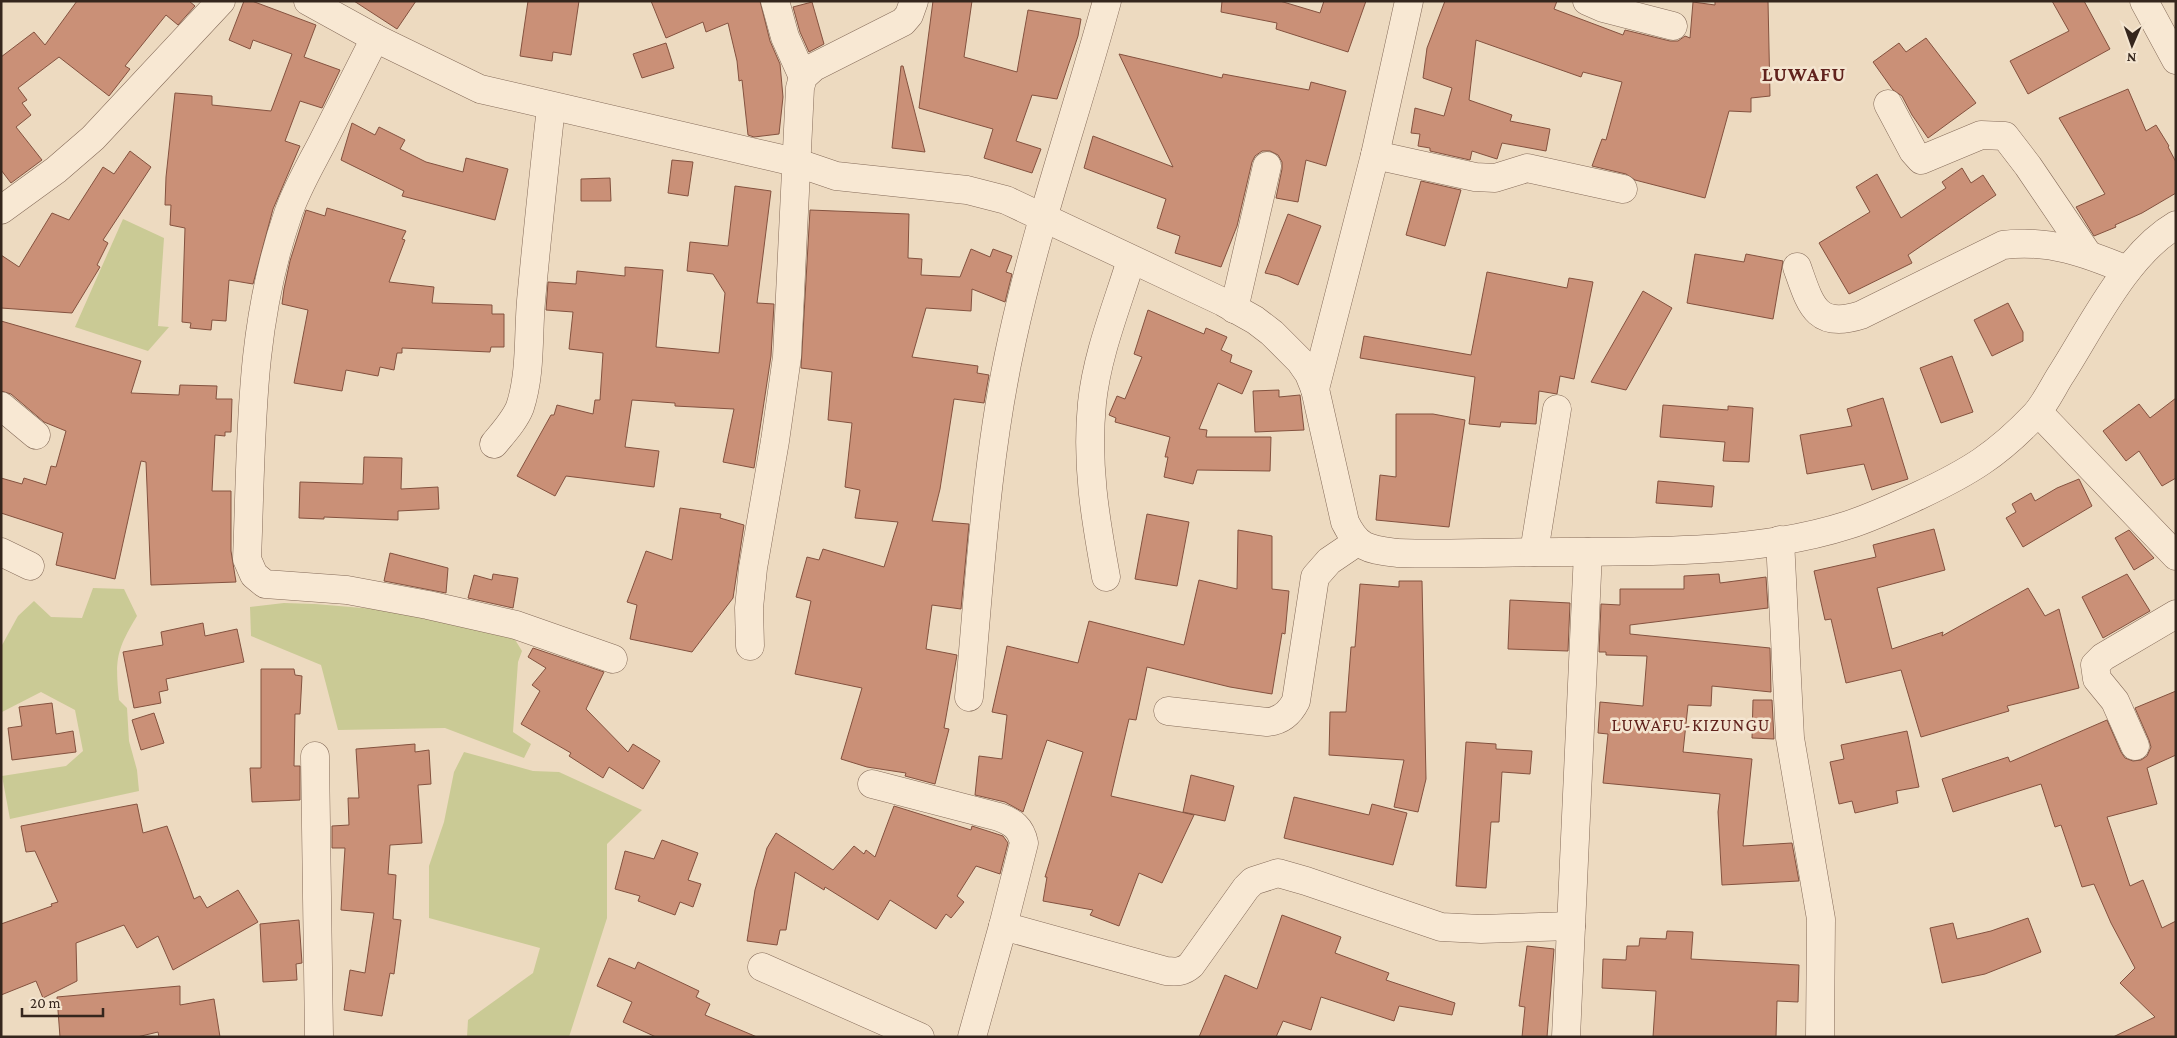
<svg xmlns="http://www.w3.org/2000/svg" width="2177" height="1038" viewBox="0 0 2177 1038" font-family="'Crimson Pro',serif">
<style>
.green{fill:#caca95}
.building{fill:#ca9077;stroke:#84523f}
.lines{fill:none;stroke-linecap:round;stroke-linejoin:round}
.street-casing{stroke:#856b59;stroke-width:29}
.street{stroke:#f8e8d3;stroke-width:28}
.labels{text-anchor:middle;dominant-baseline:central;stroke-width:5;stroke-linejoin:round;paint-order:stroke}
.quarter-label{font-size:18px;letter-spacing:1px;fill:#61231d;stroke:#f4e5d0}
.district-label{font-size:20px;font-weight:bold;letter-spacing:1px;fill:#61231d;stroke:#f4e5d0}
</style>
<rect width="100%" height="100%" fill="#eddac0"/>
<g class="green">
<polygon points="123,219 164,238 158,326 169,327 148,351 75,327"/>
<path d="M93,588L124,589L137,616C116,651 115,659 119,700L127,708L129,741L137,770L139,791L10,819L2,776L66,766L83,751L75,710L41,692L2,712L1,647L18,616L34,601L51,617L82,618Z"/>
<polygon points="284,603 315,604 386,610 514,638 522,651 518,662 513,732 531,744 524,758 445,728 338,730 321,665 251,636 250,607"/>
<polygon points="464,752 533,771 559,772 642,810 607,844 607,918 569,1037 467,1037 468,1020 533,973 540,948 429,918 429,866 444,822 454,772"/>
</g>
<g class="building">
<polygon points="77,1 189,1 195,6 178,25 166,15 125,66 130,69 109,96 59,57 18,88 27,100 22,103 31,115 16,127 42,160 11,183 1,170 1,57 34,32 45,45"/>
<polygon points="244,1 252,1 316,25 304,57 340,70 322,108 300,101 285,141 300,146 273,209 253,284 229,280 226,321 212,320 211,330 190,328 191,323 182,322 185,228 170,225 171,205 165,205 166,177 175,93 212,96 212,105 271,111 292,54 253,40 250,49 229,40"/>
<polygon points="354,1 416,1 397,29"/>
<polygon points="528,1 579,1 571,55 553,52 552,61 520,56"/>
<polygon points="651,1 760,1 770,41 780,64 783,97 779,134 754,137 748,135 742,80 739,81 737,61 728,23 706,32 703,22 666,38"/>
<polygon points="933,1 972,1 964,57 1017,72 1028,10 1081,19 1078,36 1057,99 1032,95 1016,141 1041,149 1032,173 984,158 993,129 919,108"/>
<polygon points="1222,1 1280,1 1320,13 1324,1 1366,1 1348,52 1276,29 1277,23 1221,12"/>
<polygon points="1445,1 1557,1 1554,9 1623,35 1625,30 1670,41 1678,41 1685,36 1690,38 1693,2 1715,5 1715,1 1768,1 1770,96 1751,98 1751,112 1729,111 1705,198 1635,180 1626,174 1592,166 1602,139 1606,140 1622,82 1583,72 1581,77 1476,40 1469,100 1512,115 1510,121 1550,129 1546,151 1502,143 1497,159 1472,151 1470,160 1430,151 1430,148 1418,146 1420,134 1411,133 1415,108 1444,116 1452,88 1423,78 1427,48"/>
<polygon points="2052,1 2084,1 2110,49 2028,94 2010,61 2069,31"/>
<polygon points="812,2 824,44 809,52 800,32 793,7"/>
<polygon points="1926,38 1976,103 1928,138 1912,115 1902,96 1893,90 1873,62 1899,43 1906,52"/>
<polygon points="666,43 674,68 642,78 633,54"/>
<polygon points="1119,54 1222,78 1223,74 1309,90 1311,82 1346,91 1326,166 1306,160 1298,202 1276,198 1282,169 1282,162 1278,155 1270,151 1262,151 1255,156 1252,162 1237,226 1221,267 1175,253 1180,236 1157,228 1166,199 1084,168 1093,136 1173,167"/>
<polygon points="901,66 903,66 925,152 892,148"/>
<polygon points="2128,89 2146,131 2156,125 2169,146 2168,147 2176,162 2176,193 2142,213 2115,225 2116,227 2094,236 2076,207 2105,194 2059,118"/>
<polygon points="352,123 375,135 379,127 405,140 400,149 426,162 463,172 466,158 508,169 495,220 402,196 404,191 341,160"/>
<polygon points="130,151 151,167 103,240 108,243 97,265 100,267 72,313 1,308 1,255 19,267 52,213 69,220 103,167 114,174"/>
<polygon points="672,160 693,162 688,196 668,193"/>
<polygon points="1962,168 1971,183 1983,175 1996,195 1908,255 1912,263 1849,294 1819,243 1870,212 1856,187 1877,174 1901,218 1946,188 1942,182"/>
<polygon points="610,178 611,201 581,201 581,179"/>
<polygon points="1421,181 1461,190 1445,246 1406,235"/>
<polygon points="735,186 771,191 757,303 774,304 771,356 754,468 723,462 734,409 675,406 675,403 632,400 625,447 659,451 654,487 566,476 555,496 517,476 551,415 554,415 557,405 593,414 595,400 600,400 603,353 569,349 573,312 546,310 548,282 576,284 577,271 625,276 625,267 663,270 656,347 719,353 725,293 713,274 687,271 690,242 728,246"/>
<polygon points="327,208 406,231 402,239 405,240 389,282 434,287 432,303 492,305 492,314 504,314 504,347 491,347 490,352 402,348 402,353 397,353 394,370 380,367 378,376 346,370 342,391 294,383 308,310 282,304 284,289 290,261 306,210 325,216"/>
<polygon points="810,210 909,214 908,258 922,259 921,275 960,277 971,249 990,257 993,249 1012,256 1006,272 1012,274 1005,302 972,289 971,311 926,308 912,357 978,366 977,373 989,375 984,403 954,399 940,489 932,521 969,524 961,609 932,605 926,649 957,655 944,728 949,729 935,784 905,776 906,773 867,767 841,759 862,688 795,674 811,601 796,597 807,557 819,560 823,549 884,567 898,522 855,518 860,490 845,487 852,423 828,420 832,372 801,368"/>
<polygon points="1288,214 1321,226 1298,285 1278,276 1265,273"/>
<polygon points="1695,254 1744,262 1746,254 1783,261 1773,319 1687,303"/>
<polygon points="1487,272 1567,288 1569,278 1593,282 1574,379 1560,376 1557,394 1539,391 1536,424 1501,422 1500,427 1469,424 1475,377 1360,358 1364,336 1471,355"/>
<polygon points="1643,291 1672,308 1626,390 1591,382"/>
<polygon points="2008,303 2023,332 2023,341 1992,356 1974,320"/>
<polygon points="1148,310 1204,334 1206,328 1227,337 1221,350 1232,355 1230,362 1252,371 1242,394 1218,383 1199,429 1207,430 1206,437 1271,437 1270,471 1197,470 1193,484 1164,477 1168,457 1165,457 1170,437 1115,422 1116,418 1109,415 1117,396 1125,399 1142,357 1134,354"/>
<polygon points="1,321 141,361 131,393 179,395 180,385 217,386 216,399 232,399 231,432 225,432 225,436 215,435 212,491 231,491 231,551 236,582 151,585 146,462 141,461 115,579 56,565 63,533 1,513 1,478 22,484 24,478 46,485 51,466 56,467 66,431 44,422 11,394 1,391"/>
<polygon points="1952,356 1973,412 1941,423 1920,368"/>
<polygon points="1279,390 1279,397 1300,395 1304,430 1255,432 1253,391"/>
<polygon points="1883,398 1908,479 1872,490 1864,464 1807,474 1800,435 1852,426 1847,409"/>
<polygon points="2176,398 2176,478 2162,486 2139,451 2126,461 2103,431 2139,404 2150,418"/>
<polygon points="1663,405 1728,410 1728,406 1753,408 1749,462 1723,461 1725,442 1660,437"/>
<polygon points="1396,414 1433,414 1465,420 1449,527 1376,520 1380,475 1396,477"/>
<polygon points="364,457 402,458 401,489 438,487 439,509 398,511 398,520 324,517 324,519 299,518 300,482 363,484"/>
<polygon points="2079,479 2092,506 2023,547 2006,518 2016,512 2012,504 2031,493 2035,501 2057,488"/>
<polygon points="1658,481 1714,486 1712,507 1656,503"/>
<polygon points="680,508 721,514 720,518 744,525 733,598 692,652 630,639 637,605 627,602 646,551 672,560"/>
<polygon points="1147,514 1189,522 1177,586 1135,579"/>
<polygon points="1934,529 1945,570 1877,588 1892,649 1943,632 1942,636 2028,588 2045,616 2059,609 2079,688 2007,706 2009,711 1921,737 1901,670 1846,683 1831,619 1825,620 1814,571 1876,557 1873,545"/>
<polygon points="1238,530 1272,536 1272,589 1289,591 1285,634 1282,633 1272,694 1230,687 1147,667 1136,720 1129,719 1111,796 1194,815 1162,883 1139,873 1119,926 1090,915 1093,910 1043,901 1047,877 1045,877 1083,752 1047,740 1023,812 1005,802 975,795 979,756 1002,759 1007,715 992,712 1007,646 1078,663 1089,621 1184,645 1199,580 1237,589"/>
<polygon points="2129,530 2154,558 2134,570 2115,538"/>
<polygon points="390,553 448,568 446,593 384,581"/>
<polygon points="493,574 518,578 513,608 468,598 474,575 492,580"/>
<polygon points="1719,574 1720,583 1766,577 1768,608 1630,625 1630,634 1770,648 1771,692 1712,686 1711,706 1688,705 1683,752 1752,759 1743,846 1792,843 1799,881 1722,885 1718,812 1720,794 1603,783 1608,734 1598,733 1600,702 1643,706 1647,656 1606,655 1606,652 1599,652 1601,604 1620,605 1620,589 1684,589 1684,576"/>
<polygon points="2127,574 2150,611 2103,638 2082,597"/>
<polygon points="1399,581 1422,581 1426,779 1418,812 1394,807 1404,760 1329,755 1330,712 1346,712 1351,647 1355,647 1360,584 1399,587"/>
<polygon points="1510,600 1570,603 1568,651 1508,649"/>
<polygon points="203,623 205,636 237,629 244,662 166,679 168,690 159,692 161,703 134,708 123,652 163,645 161,632"/>
<polygon points="533,648 604,672 586,709 628,752 633,744 660,761 643,789 609,767 603,778 569,756 571,753 521,724 540,691 532,685 546,668 528,657"/>
<polygon points="261,669 294,669 295,675 302,676 300,714 295,714 294,766 300,766 300,800 252,802 250,768 261,768"/>
<polygon points="2176,691 2176,755 2147,768 2157,804 2107,817 2130,886 2143,880 2162,928 2176,921 2176,1037 2113,1037 2155,1017 2120,983 2135,968 2111,923 2094,884 2082,887 2061,825 2055,827 2041,784 1953,812 1942,779 2008,757 2010,762 2107,720 2121,752 2125,758 2133,761 2141,760 2147,756 2151,747 2149,740 2135,708"/>
<polygon points="1753,700 1772,700 1774,739 1752,738"/>
<polygon points="52,703 56,734 73,731 76,752 12,760 8,728 22,726 19,707"/>
<polygon points="154,713 164,743 141,750 132,720"/>
<polygon points="1907,731 1919,787 1896,791 1898,803 1855,813 1852,801 1839,804 1830,762 1844,759 1841,745"/>
<polygon points="1466,742 1496,744 1496,749 1532,751 1530,774 1502,772 1499,822 1491,822 1486,888 1456,886"/>
<polygon points="415,744 415,752 429,750 431,784 418,785 422,843 390,845 388,874 396,875 393,919 401,920 394,974 390,973 382,1016 344,1010 350,970 365,973 374,913 341,910 345,848 332,848 332,826 349,825 348,798 359,798 356,749"/>
<polygon points="1191,775 1234,786 1225,821 1183,812"/>
<polygon points="1294,797 1369,815 1372,804 1407,813 1393,865 1284,838"/>
<polygon points="137,804 143,833 167,826 194,899 200,896 207,908 238,890 258,922 173,970 158,936 137,948 124,925 76,943 77,981 43,998 36,981 1,995 1,924 52,906 51,904 58,902 35,851 26,852 21,826"/>
<polygon points="894,806 971,830 972,826 1003,836 1008,843 1000,874 976,866 957,896 964,902 951,918 946,914 936,929 890,900 878,920 825,887 824,890 795,872 786,930 780,930 777,945 747,941 755,890 767,848 776,833 833,870 854,846 864,854 866,850 875,857"/>
<polygon points="662,840 698,853 688,880 701,884 693,907 680,902 675,915 638,901 640,896 615,889 625,851 654,859"/>
<polygon points="1282,915 1341,937 1335,953 1389,973 1386,980 1455,1003 1452,1015 1399,1006 1394,1021 1321,997 1311,1030 1283,1021 1276,1037 1199,1037 1225,975 1257,989"/>
<polygon points="2028,918 2041,952 1985,974 1942,983 1930,928 1953,923 1957,939 1991,931"/>
<polygon points="299,920 302,963 296,964 297,980 263,982 260,924"/>
<polygon points="1667,931 1693,932 1691,959 1799,965 1798,1002 1777,1001 1776,1037 1653,1037 1656,991 1602,988 1603,959 1626,960 1627,946 1639,946 1640,938 1666,939"/>
<polygon points="1527,946 1554,949 1547,1037 1522,1037 1525,1007 1519,1006"/>
<polygon points="609,958 635,969 638,962 699,991 696,997 710,1004 705,1015 757,1037 656,1037 623,1022 632,1002 597,986"/>
<polygon points="180,986 180,1005 214,999 220,1037 159,1037 158,1032 137,1037 60,1037 57,997"/>
</g>
<g class="lines">
<g class="street-casing">
<g id="street">
<path d="M308,1L375,38L480,89L795,162L836,176L967,190L1006,200L1223,302L1255,320L1272,333L1300,361L1309,374L1315,389L1345,522C1358,549 1369,549 1397,553C1452,555 1507,552 1562,552C1655,551 1758,554 1848,525C1873,517 1896,506 1920,495C1969,472 1997,455 2035,415C2045,404 2052,389 2060,376C2091,328 2126,254 2176,225"/>
<polyline points="775,1 785,37 803,77"/>
<polyline points="1587,1 1603,8 1673,26"/>
<polyline points="2144,1 2176,60"/>
<path d="M375,38C357,73 340,108 322,143C310,166 296,190 288,214C248,329 252,440 247,559L254,575L265,584L347,590L428,605L516,625L613,659"/>
<polyline points="1888,104 1913,151 1921,160 1981,135 2005,136 2028,166 2087,253"/>
<polyline points="1375,155 1475,177 1495,178 1527,168 1623,189"/>
<polyline points="1,210 56,170 93,138 221,1"/>
<path d="M1797,267C1810,303 1815,330 1861,315L2003,245C2049,239 2086,253 2127,270"/>
<polyline points="1234,309 1267,166"/>
<polyline points="1315,389 1375,155 1409,1"/>
<polyline points="1,406 36,435"/>
<polyline points="2038,412 2176,556"/>
<path d="M494,444C503,433 515,420 520,407C531,373 528,336 531,301C537,236 544,171 551,107"/>
<polyline points="1780,540 1790,738 1821,919 1820,1037"/>
<polyline points="1,552 30,566"/>
<polyline points="1534,552 1557,409"/>
<path d="M1106,577C1095,517 1086,464 1092,403C1097,354 1117,306 1131,260"/>
<polyline points="750,646 749,608 753,568 775,441 787,357 800,88 803,77 814,67 903,22 909,15 914,1"/>
<path d="M969,697C980,578 986,457 1012,340C1037,225 1076,114 1107,1"/>
<path d="M1168,711L1267,722C1281,721 1290,713 1296,701L1315,577L1329,561L1357,542"/>
<polyline points="2135,746 2115,701 2097,679 2095,665 2103,657 2176,614"/>
<polyline points="315,756 319,1037"/>
<path d="M872,784L999,817C1013,822 1021,828 1024,843L1003,926"/>
<polyline points="762,967 920,1037"/>
<path d="M972,1037L1003,926L1166,971C1177,972 1183,972 1191,965L1246,888L1253,881L1278,873L1306,881L1441,927L1481,929L1571,926"/>
<polyline points="1566,1037 1588,552"/>
</g>
</g>
<use href="#street" class="street"/>
</g>
<g class="labels">
<g class="quarter-label">
<text x="1691" y="725">LUWAFU-KIZUNGU</text>
</g>
<g class="district-label">
<text x="1804" y="74">LUWAFU</text>
</g>
</g>
<rect width="2177" height="1038" fill="none" stroke="#35261d" stroke-width="5"/>
<g transform="translate(2132 45) rotate(182)" stroke="#f4e5d0" stroke-width="4" paint-order="stroke">
<path d="M0-4L9 19L0 12L-9 19Z" fill="#35261d"/>
<text y="-8" font-size="14" font-weight="bold" text-anchor="middle" fill="#35261d">N</text>
</g>
<path d="M22 1008v8h81v-8" fill="none" stroke="#35261d" stroke-width="2.5"/>
<text x="30" y="1008" font-size="15" fill="#35261d" stroke="#f4e5d0" stroke-width="4" paint-order="stroke">20 m</text>
</svg>
